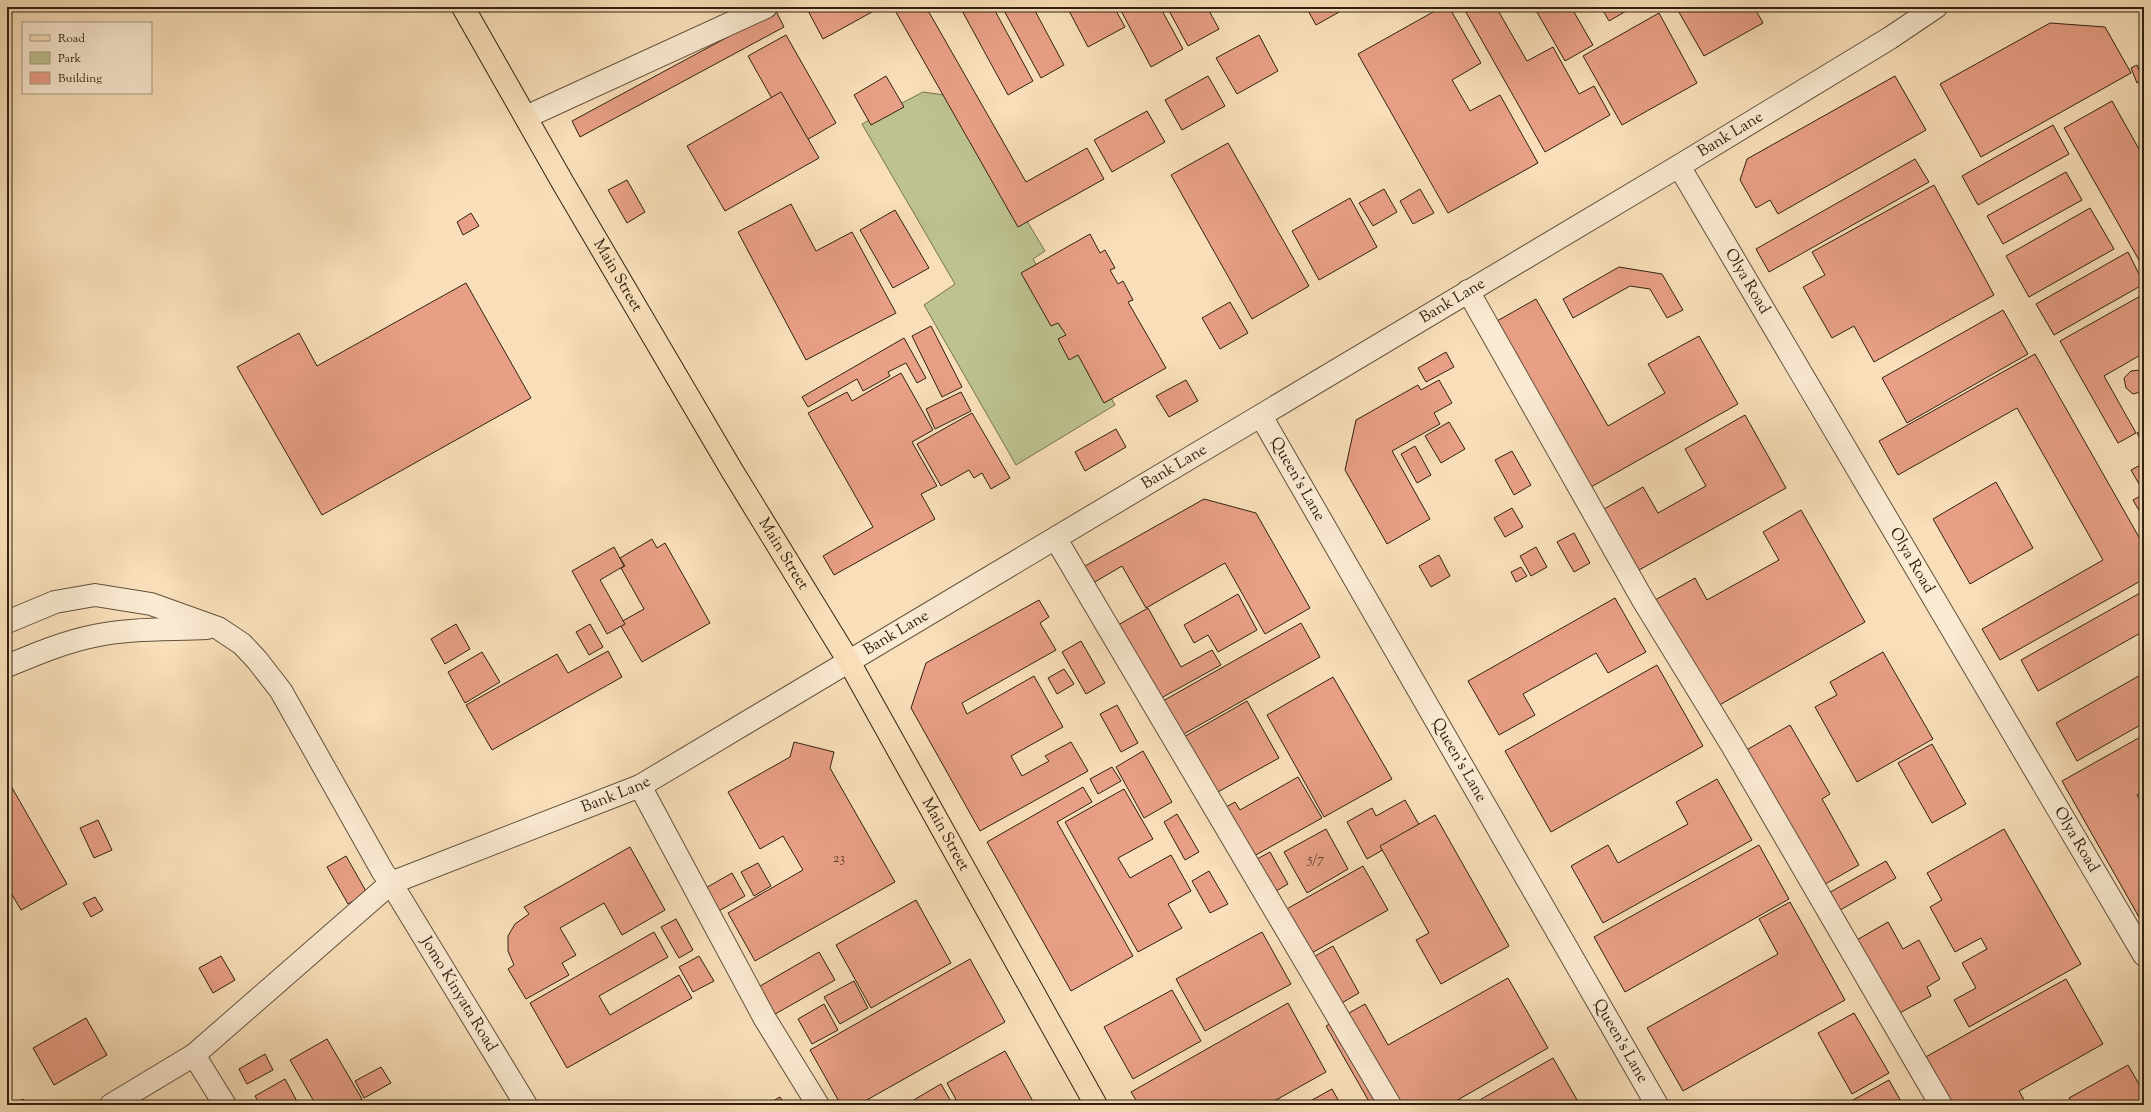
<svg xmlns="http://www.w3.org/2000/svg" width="2151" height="1112" viewBox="0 0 2151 1112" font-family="'Sorts Mill Goudy',serif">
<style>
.green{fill:#bdc290;stroke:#767250}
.building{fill:#e89f85;stroke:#302211}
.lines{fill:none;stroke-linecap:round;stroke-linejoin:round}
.minor-casing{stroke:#62513b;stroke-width:24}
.major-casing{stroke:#302211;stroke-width:24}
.minor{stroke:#faead2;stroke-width:22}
.major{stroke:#f8dfb9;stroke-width:22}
.labels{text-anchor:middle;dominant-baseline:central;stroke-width:3;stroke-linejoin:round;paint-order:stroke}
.number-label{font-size:14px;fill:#5e412e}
.street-label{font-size:16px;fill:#302211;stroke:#faead2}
</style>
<rect width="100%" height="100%" fill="#f8dfb9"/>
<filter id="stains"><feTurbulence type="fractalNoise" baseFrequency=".005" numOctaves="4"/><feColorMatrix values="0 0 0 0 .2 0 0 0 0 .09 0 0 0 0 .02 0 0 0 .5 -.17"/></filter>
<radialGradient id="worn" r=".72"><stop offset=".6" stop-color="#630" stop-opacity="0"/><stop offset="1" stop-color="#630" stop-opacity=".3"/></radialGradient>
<polygon class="green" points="923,92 952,96 1045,251 1033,259 1115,405 1016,465 924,305 955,284 862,124"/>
<g class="building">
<polygon points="806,7 881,7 823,39"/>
<polygon points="893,7 926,7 1026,182 1087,148 1104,179 1018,227"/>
<polygon points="960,7 993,7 1033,81 1008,95"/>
<polygon points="1002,7 1033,7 1064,65 1041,78"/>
<polygon points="1067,7 1114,7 1125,27 1088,47"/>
<polygon points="1119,7 1160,7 1183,49 1151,67"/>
<polygon points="1167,7 1207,7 1219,29 1188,46"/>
<polygon points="1306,7 1348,7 1316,25"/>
<polygon points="1442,7 1449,7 1481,63 1452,80 1470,111 1500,95 1538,163 1448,213 1358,54"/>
<polygon points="1463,7 1496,7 1527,61 1553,47 1579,94 1594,86 1610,115 1545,152"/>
<polygon points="1534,7 1571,7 1593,45 1565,61"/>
<polygon points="1601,7 1633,7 1609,21"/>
<polygon points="1676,7 1754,7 1763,23 1704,56"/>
<polygon points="776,11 784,27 580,137 572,121"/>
<polygon points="1659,13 1697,83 1622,125 1583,56"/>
<polygon points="2050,23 2105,27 2131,73 1981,157 1940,84"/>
<polygon points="786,35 836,123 798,145 748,56"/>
<polygon points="1259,35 1278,71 1237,94 1216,58"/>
<polygon points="2137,65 2143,80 2137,83 2131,68"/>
<polygon points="886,76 904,107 871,125 854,95"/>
<polygon points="1208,76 1225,106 1182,130 1165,100"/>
<polygon points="1895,76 1926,130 1778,214 1770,200 1756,208 1740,180 1747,159"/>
<polygon points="781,92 819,158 725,211 687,146"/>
<polygon points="2112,101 2144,158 2144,269 2064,128"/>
<polygon points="1147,111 1165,142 1112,172 1094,140"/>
<polygon points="2053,125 2069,154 1978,205 1962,176"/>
<polygon points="1228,143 1309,286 1252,319 1171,175"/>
<polygon points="1915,159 1929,182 1769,272 1756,249"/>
<polygon points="2066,172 2082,200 2003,244 1987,216"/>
<polygon points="627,180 645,212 627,223 608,190"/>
<polygon points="1934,185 1994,295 1874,362 1854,326 1832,338 1803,287 1825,275 1812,252"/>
<polygon points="1384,189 1397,212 1373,226 1359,203"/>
<polygon points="1420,189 1434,213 1413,224 1400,201"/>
<polygon points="1350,198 1377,247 1319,280 1292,231"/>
<polygon points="791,204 816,251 852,232 896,313 806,360 738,232"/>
<polygon points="2090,208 2114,249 2029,297 2006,256"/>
<polygon points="895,210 929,268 893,288 860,230"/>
<polygon points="471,213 479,226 463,235 457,222"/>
<polygon points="1090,234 1100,253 1105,250 1115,268 1110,270 1118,284 1123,281 1133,300 1128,302 1166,368 1104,403 1078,355 1069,360 1058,339 1066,335 1058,323 1051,326 1021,273"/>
<polygon points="2128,252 2144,284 2054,335 2036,304"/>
<polygon points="1619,267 1662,274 1683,310 1667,318 1650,289 1630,286 1573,318 1563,299"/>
<polygon points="466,283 531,398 322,515 237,367 299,333 317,366"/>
<polygon points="2144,294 2144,353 2104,376 2136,433 2118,443 2060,341"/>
<polygon points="1536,299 1608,426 1665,393 1648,364 1699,336 1738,404 1591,487 1497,321"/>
<polygon points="1230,302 1248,333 1220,349 1202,318"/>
<polygon points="2003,310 2028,354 1907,423 1882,378"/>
<polygon points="931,326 962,387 942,397 912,336"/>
<polygon points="904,338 926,378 917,383 906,363 888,372 890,376 863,391 857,379 808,407 802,397"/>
<polygon points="1446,352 1454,367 1426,382 1418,368"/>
<polygon points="2035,354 2144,546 2144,579 2000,660 1982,629 2103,560 2017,408 1898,475 1879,441"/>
<polygon points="2140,370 2144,373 2144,391 2133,394 2126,388 2124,378 2131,371"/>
<polygon points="901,373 933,430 912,442 937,486 921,494 935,519 834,575 823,556 873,527 808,413 847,392 852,401"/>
<polygon points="1186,380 1198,401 1169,417 1156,396"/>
<polygon points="1439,380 1452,403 1434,413 1440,424 1392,451 1430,519 1387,544 1345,470 1356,420 1418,385 1421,390"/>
<polygon points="961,392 971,411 935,429 926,409"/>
<polygon points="972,413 1010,478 991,489 982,473 974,478 969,470 941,486 917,444"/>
<polygon points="1745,415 1786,488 1639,570 1604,509 1643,487 1658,513 1706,486 1685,449"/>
<polygon points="1449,422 1465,449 1441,463 1425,436"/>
<polygon points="1116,429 1126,447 1085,471 1075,452"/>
<polygon points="2144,429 2144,446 2137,433"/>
<polygon points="1415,446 1431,475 1417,483 1401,454"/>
<polygon points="1512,451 1531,485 1514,495 1495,460"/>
<polygon points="2144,463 2144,490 2143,491 2131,470"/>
<polygon points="1996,482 2033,548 1970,584 1933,519"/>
<polygon points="2144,494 2144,519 2133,500"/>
<polygon points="1204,499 1256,513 1310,608 1265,634 1225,563 1146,608 1122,566 1088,586 1078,570"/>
<polygon points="1512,508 1523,527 1505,537 1494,518"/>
<polygon points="1801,510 1865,622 1716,707 1655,600 1695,578 1707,600 1779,560 1763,532"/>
<polygon points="1574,533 1590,563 1574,572 1557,542"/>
<polygon points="652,539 657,548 665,543 710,623 642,662 619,623 644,609 621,568 625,566 620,558"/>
<polygon points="614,547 624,566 600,580 625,624 607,634 572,571"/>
<polygon points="1536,547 1547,567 1531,576 1520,556"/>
<polygon points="1439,555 1450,576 1431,587 1419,566"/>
<polygon points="1521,567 1527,576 1516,582 1511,572"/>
<polygon points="2140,593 2144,599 2144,631 2038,691 2021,660"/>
<polygon points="1238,594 1257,630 1218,652 1208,635 1194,643 1184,625"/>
<polygon points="1615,598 1646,652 1608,673 1596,653 1523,694 1535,715 1499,735 1468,681"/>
<polygon points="1039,600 1049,617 1040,623 1056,650 962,703 967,714 1034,676 1063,727 1011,756 1022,776 1049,761 1045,756 1071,742 1088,771 980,831 911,708 926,663"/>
<polygon points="1148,608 1181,667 1212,650 1221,665 1152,703 1111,629"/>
<polygon points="1301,623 1320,657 1173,740 1154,706"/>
<polygon points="456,624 470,649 445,664 431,639"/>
<polygon points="590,624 603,647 589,655 576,632"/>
<polygon points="1081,641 1105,683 1086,694 1062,652"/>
<polygon points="608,651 622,677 492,750 466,705 557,654 568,673"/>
<polygon points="482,652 500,682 465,703 448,672"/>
<polygon points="1883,652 1933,739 1857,782 1815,707 1837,695 1830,682"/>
<polygon points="1657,665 1703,746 1551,832 1505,751"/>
<polygon points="1064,669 1074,684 1057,694 1048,678"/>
<polygon points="2144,673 2144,723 2077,761 2056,723"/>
<polygon points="1333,677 1392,779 1324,817 1267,715"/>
<polygon points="1247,701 1279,758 1207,798 1175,742"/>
<polygon points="1117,705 1138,743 1121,752 1100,714"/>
<polygon points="1790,725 1830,794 1822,799 1859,865 1820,887 1743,752"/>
<polygon points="2144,735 2144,791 2137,795 2144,807 2144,926 2062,781"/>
<polygon points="794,742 834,752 830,768 895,882 755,961 728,913 803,870 783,836 760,849 728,792 790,757"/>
<polygon points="1932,744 1966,804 1932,823 1898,763"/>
<polygon points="1143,751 1172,802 1144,818 1116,767"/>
<polygon points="1112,767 1121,781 1098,794 1090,779"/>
<polygon points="1298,777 1322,818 1245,861 1217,812 1235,802 1240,810"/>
<polygon points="7,779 67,884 21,910 7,886"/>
<polygon points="1717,779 1752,840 1603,923 1571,866 1608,845 1618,863 1688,824 1676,802"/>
<polygon points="1083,787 1092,802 1057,822 1133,956 1071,991 987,842"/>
<polygon points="1124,789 1153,839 1118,858 1130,878 1171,855 1191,891 1168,904 1182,928 1138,952 1065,822"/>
<polygon points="1405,800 1421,828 1367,859 1347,822 1372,808 1376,816"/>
<polygon points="1177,814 1199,852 1185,860 1164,822"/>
<polygon points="1435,815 1509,946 1441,984 1416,940 1429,933 1380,846"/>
<polygon points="98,820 112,850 94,858 80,828"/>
<polygon points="1326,829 1348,869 1307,893 1284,852"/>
<polygon points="2004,829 2081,964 1969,1027 1954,1000 1976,988 1962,963 1987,949 1981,938 1955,952 1930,907 1942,900 1927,873"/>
<polygon points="1759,845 1789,899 1625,992 1594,937"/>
<polygon points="630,847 665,910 622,935 604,903 560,928 576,955 562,963 569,975 526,999 508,969 514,965 508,951 508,936 515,924 529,914 524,907"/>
<polygon points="1270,852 1288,884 1266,897 1248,864"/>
<polygon points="346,856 367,893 348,904 327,867"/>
<polygon points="1886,861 1896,878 1835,913 1825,895"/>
<polygon points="758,863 771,886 754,896 741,872"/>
<polygon points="1363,866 1388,910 1301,959 1276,915"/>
<polygon points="1209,871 1228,904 1210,913 1192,881"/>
<polygon points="732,873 745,896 717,912 704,889"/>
<polygon points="95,897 103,910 91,917 83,903"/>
<polygon points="916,900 951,963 871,1008 836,945"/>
<polygon points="1790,902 1845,1000 1683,1091 1647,1028 1778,954 1759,919"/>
<polygon points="676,919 693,950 679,958 661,927"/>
<polygon points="1888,922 1903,949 1919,940 1940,979 1927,987 1931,996 1896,1015 1855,941"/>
<polygon points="654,932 668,957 599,996 610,1015 679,975 692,998 567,1068 530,1003"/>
<polygon points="1262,932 1291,984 1205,1031 1176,979"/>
<polygon points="1333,946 1359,993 1328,1011 1301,964"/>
<polygon points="819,952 835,980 770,1017 755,989"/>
<polygon points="221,956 235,980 213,993 199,968"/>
<polygon points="699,956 714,981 693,992 679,967"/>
<polygon points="970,959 1005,1022 858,1105 841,1105 810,1050"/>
<polygon points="1508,978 1548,1048 1449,1105 1371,1105 1326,1026 1365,1004 1388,1045"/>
<polygon points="2066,979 2103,1044 2019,1091 2027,1105 1948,1105 1922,1059"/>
<polygon points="854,981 868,1008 840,1024 824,997"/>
<polygon points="1172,990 1201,1041 1133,1079 1104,1027"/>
<polygon points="1288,1003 1326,1072 1267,1105 1139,1105 1131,1092"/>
<polygon points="824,1004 838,1030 812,1044 798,1019"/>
<polygon points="1854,1013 1889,1073 1852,1094 1818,1033"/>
<polygon points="86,1018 107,1055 54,1085 33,1048"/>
<polygon points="327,1039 362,1099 351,1105 316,1105 290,1060"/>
<polygon points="1005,1051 1035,1105 959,1105 947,1083"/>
<polygon points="265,1054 273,1070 247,1084 239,1069"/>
<polygon points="1553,1058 1580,1105 1471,1105"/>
<polygon points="2128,1065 2144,1093 2144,1105 2074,1105 2069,1098"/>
<polygon points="381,1067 391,1083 364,1098 355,1081"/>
<polygon points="285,1079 299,1105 260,1105 255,1096"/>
<polygon points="1889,1080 1903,1105 1844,1105"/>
<polygon points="941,1084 953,1105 905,1105"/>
<polygon points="1332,1089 1341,1105 1303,1105"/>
<polygon points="780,1097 785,1105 766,1105"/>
<polygon points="23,1099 26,1105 12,1105"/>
</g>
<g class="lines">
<g class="minor-casing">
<g id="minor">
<polyline points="526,117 766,7"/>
<path id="s1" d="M1679,166L2144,955"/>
<polyline points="1468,291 1643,600 1733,747 1941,1105"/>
<path id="s2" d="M1261,416L1657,1105"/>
<polyline points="1056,539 1390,1105"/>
<path id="s3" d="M7,622L55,602L95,595L151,604L218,628L242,644L257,660L281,691L383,872L391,883L526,1105"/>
<path d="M7,666C36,654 64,642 94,636C130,628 170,630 207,628"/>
<polyline points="640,786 765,1019 818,1105"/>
<polyline points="194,1055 225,1105"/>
<path id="s4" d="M111,1105L194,1055L391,883L640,786L1679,166L1890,38L1936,7"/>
</g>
</g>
<g class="major-casing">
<g id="major">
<path id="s5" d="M463,7L563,183L731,469L848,660L1096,1105"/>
</g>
</g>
<use href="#minor" class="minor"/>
<use href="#major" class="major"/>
</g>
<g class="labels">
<g class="number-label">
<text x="839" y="859">23</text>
<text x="1316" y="860">5/7</text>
</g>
<g class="street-label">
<text stroke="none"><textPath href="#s4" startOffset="1896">Bank Lane</textPath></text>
<text stroke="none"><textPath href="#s5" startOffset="310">Main Street</textPath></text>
<text stroke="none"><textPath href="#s1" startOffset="134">Olya Road</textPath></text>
<text stroke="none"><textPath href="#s4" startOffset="1572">Bank Lane</textPath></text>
<text stroke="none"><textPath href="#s4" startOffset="1248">Bank Lane</textPath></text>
<text stroke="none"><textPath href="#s2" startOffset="73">Queen's Lane</textPath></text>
<text stroke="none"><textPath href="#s5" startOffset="634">Main Street</textPath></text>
<text stroke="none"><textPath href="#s1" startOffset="458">Olya Road</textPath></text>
<text stroke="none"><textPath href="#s4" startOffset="924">Bank Lane</textPath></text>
<text stroke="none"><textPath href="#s2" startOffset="397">Queen's Lane</textPath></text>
<text stroke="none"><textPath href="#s4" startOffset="600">Bank Lane</textPath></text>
<text stroke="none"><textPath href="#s5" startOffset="958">Main Street</textPath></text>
<text stroke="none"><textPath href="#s1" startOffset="782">Olya Road</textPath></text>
<text stroke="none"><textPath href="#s3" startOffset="662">Jomo Kinyata Road</textPath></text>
<text stroke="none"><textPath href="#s2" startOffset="721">Queen's Lane</textPath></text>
</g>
</g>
<rect width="2151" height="1112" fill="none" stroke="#f8dfb9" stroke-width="24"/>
<rect x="8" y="8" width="2135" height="1096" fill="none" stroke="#302211" stroke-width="2"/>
<rect x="12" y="12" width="2127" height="1088" fill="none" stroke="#302211"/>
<rect x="22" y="22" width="130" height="72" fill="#faead2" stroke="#a99a85"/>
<rect x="30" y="35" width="20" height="6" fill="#f8dfb9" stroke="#a99a85"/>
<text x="58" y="42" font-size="12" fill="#302211">Road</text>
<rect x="30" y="52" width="20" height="12" fill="#bdc290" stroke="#a99a85"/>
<text x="58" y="62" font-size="12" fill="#302211">Park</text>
<rect x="30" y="72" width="20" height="12" fill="#e89f85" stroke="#a99a85"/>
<text x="58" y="82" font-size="12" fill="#302211">Building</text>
<rect width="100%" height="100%" filter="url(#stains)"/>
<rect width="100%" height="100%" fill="url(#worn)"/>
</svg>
